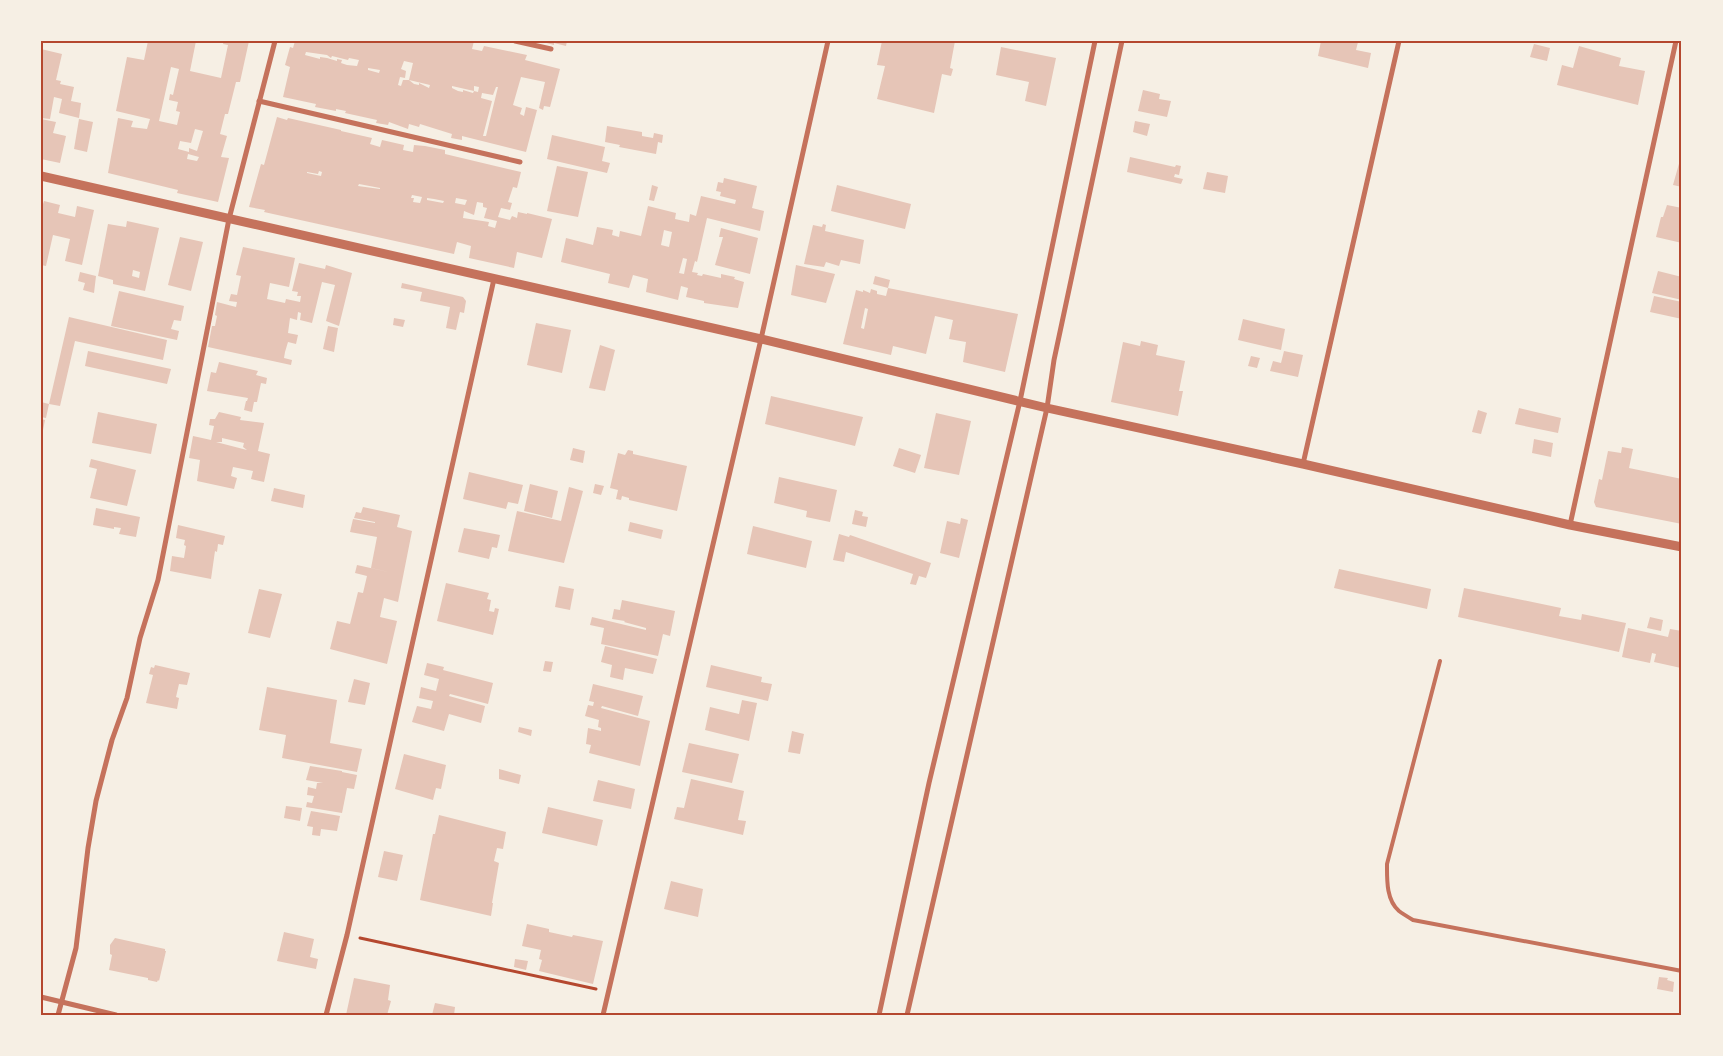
<svg xmlns="http://www.w3.org/2000/svg" width="1723" height="1056" viewBox="0 0 1723 1056" font-family="Cabin,sans-serif">
<style>
.building{fill:#e6c5b7;fill-rule:evenodd}
.lines{fill:none;stroke-linecap:round;stroke-linejoin:round}
.path{stroke:#b5482f;stroke-width:3}
.service{stroke:#c5725c;stroke-width:4}
.minor{stroke:#c5725c;stroke-width:5}
.tertiary{stroke:#c5725c;stroke-width:9}
.neatline{fill:none;stroke:#b5482f;stroke-width:2}
</style>
<rect width="100%" height="100%" fill="#f6efe4"/>
<g class="building">
<path d="M148,41H196L190,71L221,78L228,45L223,44L224,41H249L240,82H236L228,114H225L220,134L227,136L221,157L229,158L218,202L177,193L178,190L108,173L118,118L133,121L131,127L147,129L150,119L116,111L127,57L144,60ZM171,67L179,69L173,95L170,94L169,100L178,102L176,111L180,112L177,125L159,121ZM195,129L203,131L197,151L189,148V152L178,149L180,141L191,143ZM188,154L199,157L197,161L187,159Z"/>
<path d="M295,41H474L472,49L482,51L484,46L527,55L525,60L560,69L550,107L544,106L543,110L539,108L545,82L521,77L513,105L522,108L520,114L524,116L526,107L537,110L526,152L462,136V140L451,138L452,134L420,124L419,127L409,124L408,129L389,122L388,125L376,123L377,120L345,113L346,111L336,109V111L315,107L316,104L283,97L290,67L285,65L290,47L293,48ZM306,52L327,55L331,58L332,56L348,60L349,58L359,60L357,66L347,65L341,63L342,60L337,59V61L327,58L320,57V59L305,55ZM404,61L413,63L409,80H403L401,86L398,85L400,77L405,78L406,71L401,69ZM368,68L380,70L379,73L368,70ZM409,80L430,85L429,88L419,83V85L414,84ZM452,86L474,91V86L479,87L478,92L474,91L473,93L463,90V92L458,91L452,88ZM496,87H498L486,136H483L492,101L481,98L482,93L493,95Z"/>
<polygon points="539,41 567,41 566,46 554,43 554,45"/>
<polygon points="882,41 955,41 950,68 953,69 951,76 942,74 934,113 877,99 885,66 877,65"/>
<polygon points="1321,41 1358,42 1356,50 1371,53 1368,68 1318,56"/>
<polygon points="1534,44 1550,48 1547,61 1530,57"/>
<polygon points="1579,46 1621,58 1619,66 1645,71 1638,105 1557,85 1562,65 1573,68"/>
<polygon points="1001,47 1056,58 1046,106 1025,101 1029,82 996,75"/>
<polygon points="41,49 62,54 56,80 61,81 60,84 74,87 71,101 81,103 79,118 59,113 62,99 54,97 50,119 41,118"/>
<polygon points="1143,90 1160,94 1159,99 1171,101 1167,117 1138,111"/>
<path d="M277,117L287,120L288,118L341,130V131L372,138L370,144L380,147L382,140L404,145L403,150L413,152L414,145L425,146L445,150V154L521,172L517,188L513,187L508,202L512,203L510,210L501,208L498,217L510,220L512,216L517,218L518,212L527,214V213L552,219L542,258L517,252L514,268L469,258L471,246L457,242L454,254L264,212L265,210L249,207L261,164L264,165ZM319,171L322,172L321,176L307,173V172L318,174ZM359,184L380,188V189L358,186ZM412,195L422,197L420,203L413,202L414,198H411ZM427,198L434,199L444,201L443,203L427,200ZM456,198L467,200L465,205L455,203ZM477,202L483,203V207L487,208L484,218L497,221L495,228L488,226L489,222L463,218L464,211L474,215Z"/>
<polygon points="41,119 56,122 53,133 66,136 60,163 41,159"/>
<polygon points="79,119 93,122 87,152 74,149"/>
<polygon points="1135,121 1150,124 1147,136 1133,132"/>
<polygon points="607,126 642,132 642,136 653,138 654,133 663,135 662,143 658,142 656,154 619,147 620,145 605,142"/>
<polygon points="552,135 605,147 602,161 610,163 607,173 547,159"/>
<polygon points="1130,157 1175,167 1176,165 1181,166 1179,175 1175,174 1174,177 1183,179 1181,184 1127,172"/>
<polygon points="1680,160 1682,161 1682,187 1673,185"/>
<polygon points="557,166 588,172 578,217 547,211"/>
<polygon points="1207,172 1228,176 1225,193 1203,189"/>
<path d="M724,178L757,186L752,208L764,211L760,231L707,218L697,262L695,261L692,272L698,273L697,275L702,276L703,274L721,278V274L735,277L734,279L744,282L738,308L704,303V301L686,297L688,288L681,286L678,300L646,292L648,279L633,275L629,288L608,283L610,274L561,262L566,238L593,245L597,227L613,230L612,235L619,237L620,231L641,236L648,206L676,213L675,219L689,222L690,214L696,216L701,196L735,204L736,200L720,196L721,192L716,191L718,182L723,183ZM664,230L672,232L669,247L661,245ZM683,258L687,259L684,274L679,273Z"/>
<polygon points="652,185 658,187 654,201 649,200"/>
<polygon points="837,185 911,204 905,229 831,211"/>
<polygon points="44,201 60,205 58,213 75,217 77,206 94,210 82,265 65,261 70,239 53,235 46,266 41,265 41,204 43,204"/>
<polygon points="1667,205 1682,208 1682,243 1656,237 1661,217 1663,217"/>
<path d="M127,221L159,228L145,291L113,284V280L98,276L108,224L126,227ZM133,270L140,272L139,278L132,276Z"/>
<polygon points="823,224 826,225 825,231 864,240 860,264 841,260 839,266 826,262 824,267 804,264 813,225 822,227"/>
<polygon points="721,228 758,238 750,274 715,265 723,237 719,237"/>
<polygon points="180,237 203,242 191,291 168,285"/>
<polygon points="243,247 295,258 289,287 270,283 267,299 285,303 286,299 300,302 301,296 297,296 298,292 292,291 299,263 325,269 326,265 352,273 339,326 326,321 335,285 322,282 312,323 300,320 301,313 298,312 297,320 290,318 288,333 298,335 296,344 288,342 285,352 284,358 292,360 291,365 208,347 212,326 215,326 217,316 215,315 217,302 236,307 237,302 229,301 231,294 237,295 241,276 236,275"/>
<polygon points="796,265 835,274 826,303 791,295"/>
<polygon points="1658,271 1682,277 1682,300 1652,293"/>
<polygon points="80,272 96,276 94,293 83,290 85,283 78,281"/>
<polygon points="875,276 890,280 888,288 873,284"/>
<polygon points="402,283 463,297 466,301 464,313 460,312 456,330 446,328 450,307 420,301 422,292 401,288"/>
<path d="M888,288L1018,314L1005,372L963,362L966,342L949,339L953,320L935,316L926,354L893,346L891,355L843,344L856,290L863,292V290L870,293L871,289L877,291V294L886,296ZM865,308L868,309L864,329L861,328Z"/>
<polygon points="119,291 184,306 181,321 174,320 171,329 179,331 177,340 111,326"/>
<polygon points="1654,296 1682,302 1682,319 1650,312"/>
<polygon points="69,317 167,340 163,360 75,341 60,406 49,404"/>
<polygon points="394,318 405,320 403,327 393,325"/>
<polygon points="1243,319 1285,329 1281,350 1238,340"/>
<polygon points="536,323 571,330 562,373 527,365"/>
<polygon points="328,326 338,328 334,352 323,349"/>
<polygon points="1141,341 1158,345 1156,355 1185,361 1179,391 1183,391 1178,416 1111,402 1123,342 1140,346"/>
<polygon points="600,345 615,350 605,391 589,388"/>
<polygon points="88,351 171,369 167,384 85,366"/>
<polygon points="1284,351 1303,355 1298,377 1270,371 1273,361 1281,363"/>
<polygon points="1251,356 1260,358 1257,368 1248,366"/>
<polygon points="219,362 258,371 256,375 267,378 266,384 261,383 257,402 254,402 252,412 244,410 246,401 247,401 248,398 207,391 211,372 216,373"/>
<polygon points="771,396 863,417 855,446 765,424"/>
<polygon points="41,402 49,404 46,418 41,417"/>
<polygon points="1519,408 1561,418 1558,433 1515,424"/>
<polygon points="1478,410 1487,413 1481,434 1472,432"/>
<polygon points="98,412 157,424 151,454 92,443"/>
<path d="M219,412L241,417L240,420L264,423L258,451L270,454L264,482L251,479L253,471L233,467L231,476L237,478L234,489L197,481L200,460L189,458L193,436L211,440L214,426L209,425L210,419H215ZM222,438L244,443L243,447L247,450L216,442H222Z"/>
<polygon points="936,413 971,421 959,475 924,468"/>
<polygon points="41,419 45,420 42,435 41,435"/>
<polygon points="1534,439 1553,443 1551,457 1532,453"/>
<polygon points="1622,447 1633,449 1629,468 1682,479 1682,524 1596,507 1594,502 1599,479 1602,480 1608,451 1621,453"/>
<polygon points="573,448 585,451 583,463 570,460"/>
<polygon points="899,448 921,455 915,473 893,466"/>
<polygon points="628,450 633,451 633,454 687,466 677,511 629,500 629,498 622,496 621,500 616,499 618,490 610,488 618,453 625,455"/>
<polygon points="91,459 136,470 127,506 90,498 97,469 89,467"/>
<polygon points="469,472 523,485 518,504 508,502 506,509 463,499"/>
<polygon points="779,477 837,490 830,522 806,517 807,511 774,503"/>
<polygon points="530,484 558,491 552,518 524,511"/>
<polygon points="595,484 604,486 601,495 593,493"/>
<polygon points="569,487 583,491 564,563 508,551 517,511 561,521"/>
<polygon points="274,488 305,495 303,508 271,501"/>
<polygon points="363,507 400,515 397,527 412,531 398,602 384,598 380,617 397,621 387,664 330,649 337,621 350,624 358,592 363,593 367,576 355,573 357,565 393,573 371,568 377,537 350,532 353,519 375,523 375,522 354,518 356,512 361,513"/>
<polygon points="96,508 140,517 136,537 119,534 121,528 114,527 114,529 93,525"/>
<polygon points="855,510 863,512 862,516 868,517 866,527 852,524"/>
<polygon points="961,518 968,520 959,558 940,553 947,521 960,524"/>
<polygon points="630,522 663,530 661,539 628,531"/>
<polygon points="178,525 225,536 223,545 218,544 217,552 215,551 211,579 170,571 172,556 184,558 186,546 184,545 185,540 176,538"/>
<polygon points="753,526 812,541 806,568 747,554"/>
<polygon points="464,528 500,535 497,548 492,547 489,559 458,552"/>
<polygon points="839,534 849,537 850,535 931,563 926,578 919,576 916,585 910,584 913,574 846,552 844,562 833,560"/>
<polygon points="1339,569 1431,589 1427,609 1334,588"/>
<polygon points="446,583 489,593 487,599 491,600 489,611 494,612 495,608 499,609 493,635 437,621"/>
<polygon points="559,586 574,589 570,610 555,607"/>
<polygon points="1464,588 1561,608 1559,616 1581,620 1582,614 1626,623 1619,652 1458,617"/>
<polygon points="259,589 282,594 270,638 248,633"/>
<polygon points="622,600 675,611 670,636 663,634 658,656 601,644 604,628 590,625 592,617 646,630 646,628 624,622 625,621 612,619 614,609 620,610"/>
<polygon points="1650,617 1663,620 1661,631 1647,628"/>
<polygon points="1628,628 1668,637 1670,629 1682,631 1681,668 1654,662 1656,654 1652,653 1650,663 1622,657"/>
<polygon points="605,646 657,659 653,674 625,668 623,680 610,677 612,665 601,662"/>
<polygon points="545,661 553,662 551,672 543,671"/>
<polygon points="427,663 444,667 443,670 493,683 488,704 450,694 449,696 485,706 481,723 449,714 444,731 412,722 417,706 431,709 433,701 419,698 421,687 436,691 439,679 424,675"/>
<polygon points="155,665 190,673 187,685 179,684 176,697 179,698 177,709 146,703 153,675 149,674 151,667 154,668"/>
<polygon points="711,665 762,677 761,682 772,684 768,701 706,687"/>
<polygon points="354,679 370,683 365,705 348,702"/>
<polygon points="593,684 643,696 638,716 602,706 601,708 650,721 640,766 589,753 591,745 586,744 588,728 601,731 601,728 598,727 599,720 585,716 588,705 593,706 594,702 589,701"/>
<polygon points="267,687 337,700 330,743 362,749 357,772 282,758 286,735 259,730"/>
<polygon points="742,700 757,703 749,741 705,730 710,707 739,714"/>
<polygon points="519,727 532,730 531,736 518,732"/>
<polygon points="792,731 804,734 800,754 788,752"/>
<polygon points="689,743 739,754 732,783 682,772"/>
<polygon points="404,754 446,765 441,789 436,788 433,800 395,789"/>
<polygon points="310,766 342,771 342,772 357,775 354,789 347,788 342,813 306,807 307,802 312,803 314,796 307,795 308,787 316,789 317,783 323,783 306,780"/>
<polygon points="499,769 521,775 519,784 499,779"/>
<polygon points="691,779 744,791 738,820 746,821 743,835 674,819 677,807 684,808"/>
<polygon points="598,780 635,789 631,809 593,801"/>
<polygon points="286,806 302,808 300,821 284,818"/>
<polygon points="548,807 603,820 597,846 542,833"/>
<polygon points="311,811 340,816 337,831 321,829 320,836 312,835 313,827 307,826"/>
<polygon points="439,815 506,832 503,849 497,848 494,861 499,863 492,903 493,903 491,916 420,900 433,834 435,834"/>
<polygon points="384,851 403,855 397,881 378,877"/>
<polygon points="671,881 703,889 698,917 664,909"/>
<polygon points="527,924 549,929 549,932 572,937 573,935 603,941 593,984 539,971 542,960 539,959 541,950 522,946"/>
<polygon points="284,932 314,939 310,957 318,959 316,969 277,961"/>
<polygon points="115,938 165,949 165,951 166,951 159,981 158,980 157,982 148,980 148,978 109,970 112,955 110,954 110,945"/>
<polygon points="515,959 528,961 526,970 514,967"/>
<polygon points="1659,977 1668,978 1667,980 1674,982 1673,992 1657,989"/>
<polygon points="354,978 390,985 388,1000 391,1001 387,1015 346,1015"/>
<polygon points="435,1003 455,1007 454,1015 432,1015"/>
</g>
<g class="lines">
<polyline class="path" points="360,938 596,989"/>
<path class="service" d="M1440,661L1387,864C1387,879 1386,900 1399,911C1403,914 1408,917 1413,920L1682,971"/>
<g class="minor">
<polyline points="515,41 551,49"/>
<polyline points="259,101 520,162"/>
<polyline points="1303,464 1399,41"/>
<polyline points="1570,525 1676,41"/>
<polyline points="41,997 116,1015"/>
<polyline points="58,1015 76,948 88,848 96,801 112,740 127,698 140,638 158,580 229,219 275,41"/>
<polyline points="326,1015 347,935 494,279"/>
<polyline points="603,1015 761,339 828,41"/>
<polyline points="879,1015 929,783 1020,401 1095,41"/>
<polyline points="907,1015 1047,408 1054,360 1122,41"/>
</g>
<polyline class="tertiary" points="41,176 761,339 1047,408 1303,464 1570,525 1682,547"/>
</g>
<rect width="1723" height="1056" fill="none" stroke="#f6efe4" stroke-width="85"/>
<rect x="42" y="42" width="1638" height="972" class="neatline"/>
</svg>
